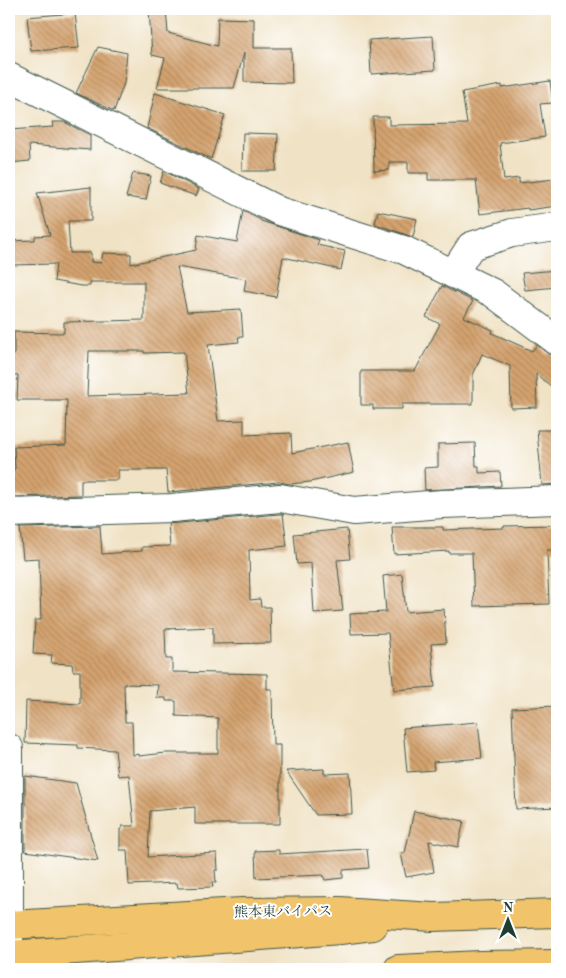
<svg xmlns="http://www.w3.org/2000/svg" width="566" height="978" viewBox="0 0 566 978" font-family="'Old Standard TT','Noto Serif JP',serif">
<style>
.building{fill:url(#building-back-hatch);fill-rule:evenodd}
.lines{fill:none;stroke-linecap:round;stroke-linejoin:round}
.minor-casing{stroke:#3e564a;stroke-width:30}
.highway-casing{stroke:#3e564a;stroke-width:30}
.minor{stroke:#fff;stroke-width:28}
.highway{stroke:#f1c36a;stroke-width:28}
.labels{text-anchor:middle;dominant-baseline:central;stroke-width:4;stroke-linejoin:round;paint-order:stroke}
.street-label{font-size:14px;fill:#1f3d34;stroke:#fff}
</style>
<defs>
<pattern id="building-back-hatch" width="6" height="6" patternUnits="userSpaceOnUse" patternTransform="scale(1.25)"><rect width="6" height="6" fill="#d5a36f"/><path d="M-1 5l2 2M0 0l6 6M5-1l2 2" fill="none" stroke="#ac865c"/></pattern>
</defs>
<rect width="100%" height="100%" fill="#fff"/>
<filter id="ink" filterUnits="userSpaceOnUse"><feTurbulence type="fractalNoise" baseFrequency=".02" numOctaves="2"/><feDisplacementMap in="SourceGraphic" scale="10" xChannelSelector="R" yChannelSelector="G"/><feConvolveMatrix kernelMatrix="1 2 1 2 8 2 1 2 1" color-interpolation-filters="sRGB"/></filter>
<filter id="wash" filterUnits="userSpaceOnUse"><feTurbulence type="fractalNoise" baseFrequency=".0096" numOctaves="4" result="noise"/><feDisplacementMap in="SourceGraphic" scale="20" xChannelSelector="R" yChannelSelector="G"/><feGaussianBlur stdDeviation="1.12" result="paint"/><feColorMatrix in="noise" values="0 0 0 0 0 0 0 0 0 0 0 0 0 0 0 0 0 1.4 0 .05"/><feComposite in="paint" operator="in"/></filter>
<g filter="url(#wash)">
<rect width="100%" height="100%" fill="#f0e2c4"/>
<g id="blocks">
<g class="building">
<polygon points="149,9 166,9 168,33 217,46 218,18 254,19 254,48 291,48 292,83 244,82 244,53 234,88 157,88 165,58 152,55"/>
<polygon points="75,13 79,48 31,51 27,17"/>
<polygon points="433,36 435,70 371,74 369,40"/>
<polygon points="98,47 127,53 124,83 114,111 76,93"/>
<polygon points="550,81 553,103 540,104 545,137 500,143 504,180 519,178 519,183 555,179 557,206 528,210 528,208 480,214 476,180 428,180 428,173 408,173 408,162 389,162 389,170 374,171 373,117 389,117 389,125 467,124 462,92 502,85 502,88"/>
<polygon points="155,93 225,115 211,159 147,128"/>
<polygon points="52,122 64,122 90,135 90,150 29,145 30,161 9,163 9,130 53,127"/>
<polygon points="243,133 278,134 276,171 242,171"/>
<polygon points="164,171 199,189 196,196 160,183"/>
<polygon points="133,173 151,176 146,200 126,197"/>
<path d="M91,187V221H68L70,253H91V262L101,263L103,253L131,254V264L196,250L198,235L237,242L243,211L261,220V221L319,240L317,245L345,251L341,270L283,257L276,297L244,291L246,279L177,267L187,312L241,309L243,337H238L239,342L208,345L218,421L244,420V435L291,433L292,453L348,442L354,472L310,482L289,484L279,482L168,492L166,470H118V480H81V495L10,497L9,470L15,469L14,447L66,445L67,400H17L18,375H9V355H14V332L64,333V322L144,320V282H90V286H81L54,281L56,264L9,265V241L35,240V236L50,235L37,193ZM89,351H144V353L184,352L189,393L87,396Z"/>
<polygon points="378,211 417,219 413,237 375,224"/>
<polygon points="557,270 557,287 525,290 522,273"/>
<polygon points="442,286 473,301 464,317 493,330 492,333 532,351 537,345 548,354 557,356 557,391 536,374 537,407 511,408 510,366 482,354 473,375 473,404 402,404 402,409 373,409 373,405 361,405 361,371 415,371 440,324 426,317"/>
<polygon points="537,430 557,430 557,484 542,485"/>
<polygon points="475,443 476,466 479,466 479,473 500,472 501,486 425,490 424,468 438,467 438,444"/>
<path d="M279,514H283L287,546L249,550L250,600L260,599L261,607H270L271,643L213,644V627L165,629L166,659H172V672L267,674V689H272L273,745H280V824H195V807L150,811L148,857L217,853L218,870H215L216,882H212L213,887L178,888L177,883L129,885L127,850H120V829H122V826H134L129,775L118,776L115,750L78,748V745L25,743L26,701L80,704V671H73L72,664L51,663L52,655L33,654L35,620H41L39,558L23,559L20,528L100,526L102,554L142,551V547L170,546L168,524ZM124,684L158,685L157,698H166V701H176V716L218,718V753H166L139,756V754L133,755L132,722H125Z"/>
<polygon points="557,525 557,550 547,550 549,604 474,606 472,553 449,553 449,551 394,554 392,527 443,527 443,530 504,528 504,526"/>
<polygon points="347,529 350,559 337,560 343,611 314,613 311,563 297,564 294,534"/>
<polygon points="402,574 406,612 444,609 446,643 431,644 435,687 394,690 388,633 351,634 350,614 386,612 383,576"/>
<polygon points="557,706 557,807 516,809 512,708"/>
<polygon points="478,722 482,758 433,762 434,770 407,772 403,728"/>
<polygon points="324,769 324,774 350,773 352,814 316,815 286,771"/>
<polygon points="25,776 76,783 98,861 25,851"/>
<polygon points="414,811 464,821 458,847 429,841 434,872 406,877 401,853 405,853"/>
<polygon points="367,849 369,868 343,870 343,878 325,880 323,875 256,878 255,851 279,850 279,854"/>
</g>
</g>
</g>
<g filter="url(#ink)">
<use href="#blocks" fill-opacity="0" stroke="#3e564a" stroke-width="1"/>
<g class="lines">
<g class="minor-casing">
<g id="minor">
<polyline points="9,77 279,211 404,250 493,293 557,341"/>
<polyline points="453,274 471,246 512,233 557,227"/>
<polyline points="9,513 172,508 280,498 354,511 442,504 557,500"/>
<polyline points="9,748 9,939"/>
</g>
</g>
<g class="highway-casing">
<g id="highway">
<polyline points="9,925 242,912 340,911 433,917 557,913"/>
<polyline points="9,955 340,930 373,926"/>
<polyline points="398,969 480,965 557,964"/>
</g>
</g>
<use href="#minor" class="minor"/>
<use href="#highway" class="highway"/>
</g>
</g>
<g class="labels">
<g class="street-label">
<text transform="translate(283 912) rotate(-1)">熊本東バイパス</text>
</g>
</g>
<rect width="566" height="978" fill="none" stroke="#fff" stroke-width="30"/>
<g transform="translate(508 920)" stroke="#ffffff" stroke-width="4" paint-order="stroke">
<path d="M0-4L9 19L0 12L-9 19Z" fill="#1f3d34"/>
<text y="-8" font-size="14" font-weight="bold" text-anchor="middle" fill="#1f3d34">N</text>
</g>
</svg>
